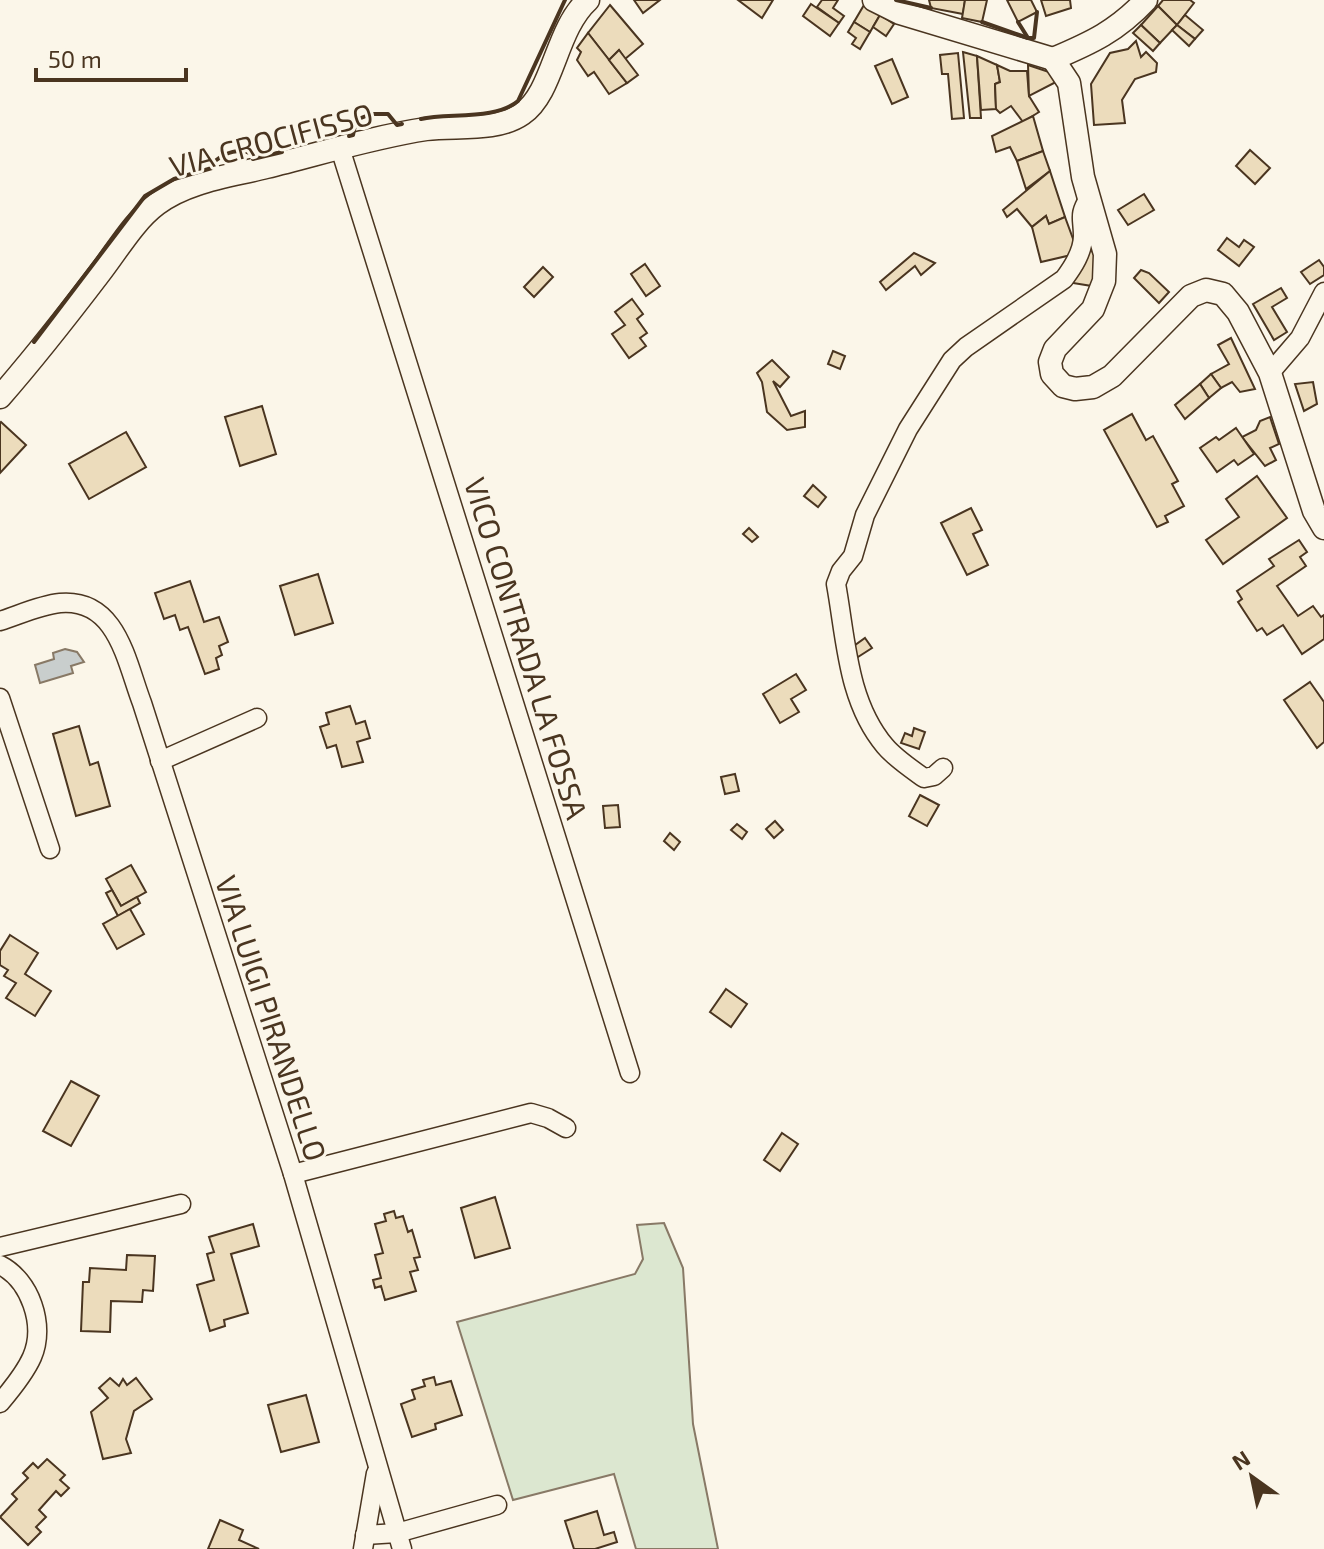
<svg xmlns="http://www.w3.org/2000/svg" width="1324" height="1549" viewBox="0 0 1324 1549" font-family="'Exo 2',sans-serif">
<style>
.green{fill:#dce7d0;stroke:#887966;stroke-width:2}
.water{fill:#c9cecd;stroke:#887966;stroke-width:2}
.building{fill:#ecdcbc;stroke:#4a3520;stroke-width:2}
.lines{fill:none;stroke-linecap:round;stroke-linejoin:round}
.minor-casing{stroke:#4a3520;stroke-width:21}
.tertiary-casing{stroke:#4a3520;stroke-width:25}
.minor{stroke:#fbf6e9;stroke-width:18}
.tertiary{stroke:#fbf6e9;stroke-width:22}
.wall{stroke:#4a3520;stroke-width:4}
.labels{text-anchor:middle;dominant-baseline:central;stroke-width:6;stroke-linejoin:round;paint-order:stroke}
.street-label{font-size:30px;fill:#4a3520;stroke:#fbf6e9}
</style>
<rect width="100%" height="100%" fill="#fbf6e9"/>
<polygon class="green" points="664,1223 683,1268 693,1424 718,1549 636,1549 614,1474 513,1500 457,1322 635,1274 643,1259 637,1225"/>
<polygon class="water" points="65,649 77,652 84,662 71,666 73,673 40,683 35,665 54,659 53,653"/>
<g class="building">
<polygon points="634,0 660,0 643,13"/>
<polygon points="738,0 773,0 762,18"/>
<polygon points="822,0 838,0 833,8 844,16 839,23 817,7"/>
<polygon points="929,0 965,0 963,14 931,8"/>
<polygon points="965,0 987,0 982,22 962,18"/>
<polygon points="1007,0 1031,0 1037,12 1018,22"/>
<polygon points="1041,0 1070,0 1071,8 1046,16"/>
<polygon points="1163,0 1190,0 1194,3 1177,25 1158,6"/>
<polygon points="811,4 839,23 830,36 803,16"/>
<polygon points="610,5 643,44 625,59 619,50 609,60 588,33"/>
<polygon points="864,5 880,15 870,32 854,22"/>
<polygon points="1158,6 1177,25 1160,43 1141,25"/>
<polygon points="880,15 894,24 886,36 873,27"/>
<polygon points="1185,15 1203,30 1195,39 1177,25"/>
<polygon points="854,22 870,32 860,49 852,44 856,38 848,32"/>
<polygon points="1141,25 1160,43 1153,51 1133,33"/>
<polygon points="1177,25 1195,39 1189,46 1172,30"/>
<polygon points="588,33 627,83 609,94 594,72 588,76 577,60 581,52 577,48"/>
<polygon points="1136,41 1141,57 1146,52 1157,63 1156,72 1135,79 1122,100 1125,123 1094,125 1091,84 1110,53 1128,49"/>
<polygon points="619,50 638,75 627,83 609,60"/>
<polygon points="963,52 977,56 981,118 970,118"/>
<polygon points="958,53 964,118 952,119 948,74 942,74 940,55"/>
<polygon points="977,56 997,65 1000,82 995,84 996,109 981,110"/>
<polygon points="892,59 908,97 892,104 875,66"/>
<polygon points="997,65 1010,71 1027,71 1029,96 1039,112 1023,122 1011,106 1000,113 996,109 995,84 1000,82"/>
<polygon points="1028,65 1052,73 1056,82 1029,96"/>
<polygon points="1033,116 1043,151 1017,161 1010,147 996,152 992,136"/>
<polygon points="1250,150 1270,168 1255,184 1236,166"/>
<polygon points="1043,151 1050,171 1026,189 1017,161"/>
<polygon points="1050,171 1065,217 1049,224 1046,216 1032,227 1017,209 1007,217 1003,210"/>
<polygon points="1144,194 1154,210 1128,225 1118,210"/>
<polygon points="1046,216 1049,224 1065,217 1076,247 1071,255 1041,262 1032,227"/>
<polygon points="1227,238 1239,247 1244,240 1254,247 1239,266 1218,250"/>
<polygon points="1088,244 1096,258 1092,286 1073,283"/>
<polygon points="914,253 935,263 921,275 915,266 886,290 880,282"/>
<polygon points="1319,260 1324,267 1324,275 1310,284 1301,272"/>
<polygon points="645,264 660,286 646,296 631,274"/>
<polygon points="543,267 553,277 534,297 524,287"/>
<polygon points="1141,270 1149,273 1169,292 1159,303 1134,278"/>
<polygon points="1281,288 1287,298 1272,307 1287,332 1274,340 1253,304"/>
<polygon points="632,299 643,314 637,319 647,333 640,338 646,346 629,358 612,334 625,325 615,312"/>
<polygon points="1231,338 1255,389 1240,392 1232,382 1221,388 1211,374 1229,364 1218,345"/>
<polygon points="833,351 845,356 840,369 828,364"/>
<polygon points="772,360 789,377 780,387 773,381 791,416 805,411 805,427 787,430 767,412 762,382 757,373"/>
<polygon points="1211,374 1221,388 1209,398 1200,384"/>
<polygon points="1313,382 1317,404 1304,411 1295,384"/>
<polygon points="1200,384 1209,398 1185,419 1175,405"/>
<polygon points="262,406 276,454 240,466 225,417"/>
<polygon points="1132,414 1146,440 1153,436 1178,481 1172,484 1184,506 1165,516 1168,522 1157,527 1104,430"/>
<polygon points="1270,417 1279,444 1270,448 1276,460 1265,466 1242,437 1256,430 1260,421"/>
<polygon points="1,422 26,445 0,473 0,423"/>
<polygon points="1236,428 1254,454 1238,465 1234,460 1217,472 1200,448 1216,437 1219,440"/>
<polygon points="126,432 146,467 89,499 69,464"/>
<polygon points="1257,476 1287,518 1223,564 1206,540 1239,517 1226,499"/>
<polygon points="813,485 826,497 818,507 804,496"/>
<polygon points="971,508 982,530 973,534 988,565 967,575 941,523"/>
<polygon points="749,528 758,537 752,542 743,534"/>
<polygon points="1299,540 1307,552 1300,557 1306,566 1277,586 1298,616 1313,606 1321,617 1324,615 1324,639 1302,654 1283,625 1267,635 1262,628 1257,631 1238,602 1242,599 1237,591 1274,566 1269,559"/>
<polygon points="318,574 333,623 295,635 280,586"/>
<polygon points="190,581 204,622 219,617 228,642 219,646 222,655 216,658 219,669 205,674 188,627 180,630 175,615 164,619 155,593"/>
<polygon points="865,638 872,648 858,657 851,648"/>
<polygon points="796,674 806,690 791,699 799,712 780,723 763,694"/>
<polygon points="1310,682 1324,702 1324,742 1317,748 1284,700"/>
<polygon points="350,706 356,724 365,721 370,738 357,742 363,762 342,767 336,745 327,748 320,727 329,724 326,713"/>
<polygon points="79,726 90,765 98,762 110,806 76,816 53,734"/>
<polygon points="914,728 925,732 919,749 901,743 905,733 912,736"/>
<polygon points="735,774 739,791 725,794 721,777"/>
<polygon points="920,795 939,805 927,826 909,816"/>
<polygon points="618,805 620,827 605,828 603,806"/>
<polygon points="775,821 783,830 774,838 766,829"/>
<polygon points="737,824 747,832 742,839 731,830"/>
<polygon points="670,833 680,842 674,850 664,841"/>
<polygon points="131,865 146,892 121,906 106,879"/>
<polygon points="112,890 121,906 137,897 140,903 118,916 106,893"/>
<polygon points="130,909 144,934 117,949 103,924"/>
<polygon points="10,935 38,953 25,974 51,991 35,1016 6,998 16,983 4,976 8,970 0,965 0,951"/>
<polygon points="726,989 747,1004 731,1027 710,1012"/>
<polygon points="71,1081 99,1096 71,1146 43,1131"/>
<polygon points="782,1133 798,1144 780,1171 764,1160"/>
<polygon points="495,1197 510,1248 475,1258 461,1208"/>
<polygon points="394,1211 396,1218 403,1216 408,1232 412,1230 420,1257 414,1258 418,1270 410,1272 416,1291 385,1300 381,1286 375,1288 373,1280 381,1278 375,1255 383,1253 375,1224 386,1221 384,1214"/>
<polygon points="253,1224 259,1246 231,1254 248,1313 224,1320 225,1326 210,1331 197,1285 214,1280 207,1254 214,1252 209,1237"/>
<polygon points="127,1255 155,1256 153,1291 143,1290 142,1302 111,1301 110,1332 81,1331 83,1282 89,1282 90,1268 126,1270"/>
<polygon points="434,1377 436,1385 451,1381 462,1415 435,1424 436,1429 412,1437 401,1404 415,1399 412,1390 425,1386 423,1380"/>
<polygon points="110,1378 119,1386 123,1379 127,1385 136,1378 152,1399 134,1411 126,1439 131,1453 103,1459 91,1412 108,1398 99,1388"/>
<polygon points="306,1395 319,1442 281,1452 268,1405"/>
<polygon points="47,1459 65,1475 60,1480 69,1488 61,1496 56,1491 39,1510 46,1517 36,1527 41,1532 28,1545 0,1517 17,1499 12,1494 28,1478 23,1473 33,1463 38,1468"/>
<polygon points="597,1511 604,1535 614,1532 617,1542 595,1549 574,1549 565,1521"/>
<polygon points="220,1520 243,1530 239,1540 259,1549 208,1549"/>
</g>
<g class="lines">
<g class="minor-casing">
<g id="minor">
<polyline points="340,148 630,1073"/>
<polyline points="1270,373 1300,338 1324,292"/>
<path d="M0,621C19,615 40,605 60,603C117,598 126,661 142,703L293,1174L402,1549"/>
<polyline points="0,698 50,849"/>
<polyline points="160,761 257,718"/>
<path d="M943,768L934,776L924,778C910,768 895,758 885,746C847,701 846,638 836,584L841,571L853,556L865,515L908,429L952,360L966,347L1064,279C1073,267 1083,252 1083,236C1083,217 1078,216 1089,198"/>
<polyline points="293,1174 531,1113 548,1118 566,1128"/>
<polyline points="0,1247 181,1204"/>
<path d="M0,1265C30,1280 46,1325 32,1357C25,1373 11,1390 0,1403"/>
<polyline points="365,1535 397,1533 497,1505"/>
<polyline points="363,1549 376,1473"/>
</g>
</g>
<g class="tertiary-casing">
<g id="tertiary">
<polyline points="874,0 900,13 1053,59"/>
<polyline points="1053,59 1069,83 1083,177 1105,254 1104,281 1093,309 1055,349 1050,362 1052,374 1063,386 1075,389 1093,387 1112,376 1191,296 1206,290 1223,294 1238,312 1270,373 1314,511 1324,528"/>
<path d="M1053,59C1091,43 1117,31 1146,0"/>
<path d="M0,397C35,357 67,316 99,274C117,251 134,221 157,204C187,181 231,176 266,167C319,154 373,137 426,129C456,125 496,132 522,114C554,92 555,30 588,0"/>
</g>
</g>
<use href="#minor" class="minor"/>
<use href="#tertiary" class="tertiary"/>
<g class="wall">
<polyline points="896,0 931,8"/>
<polyline points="982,22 1028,38"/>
<polyline points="1018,22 1028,38 1034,38 1037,12"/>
<path d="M421,119C449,113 496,120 518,101L565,0"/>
<polyline points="349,136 353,135 356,120 371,114 388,114 397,125 402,124"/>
<path d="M34,342L145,196L174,179L212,168L215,161C225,153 240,147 252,154L253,159L282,152"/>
</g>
</g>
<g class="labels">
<g class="street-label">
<text transform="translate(271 139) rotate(-15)">VIA CROCIFISSO</text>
<text transform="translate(527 648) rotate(73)">VICO CONTRADA LA FOSSA</text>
<text transform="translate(272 1018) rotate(72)">VIA LUIGI PIRANDELLO</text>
</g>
</g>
<g transform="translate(1252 1477) rotate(327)" stroke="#fbf6e9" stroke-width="6" paint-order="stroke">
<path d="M0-6L14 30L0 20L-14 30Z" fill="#4a3520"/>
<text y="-12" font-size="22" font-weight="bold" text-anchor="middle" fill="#4a3520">N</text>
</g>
<path d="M36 68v12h150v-12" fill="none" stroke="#4a3520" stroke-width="4"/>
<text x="48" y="68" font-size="24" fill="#4a3520" stroke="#fbf6e9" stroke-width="6" paint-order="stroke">50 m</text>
</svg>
